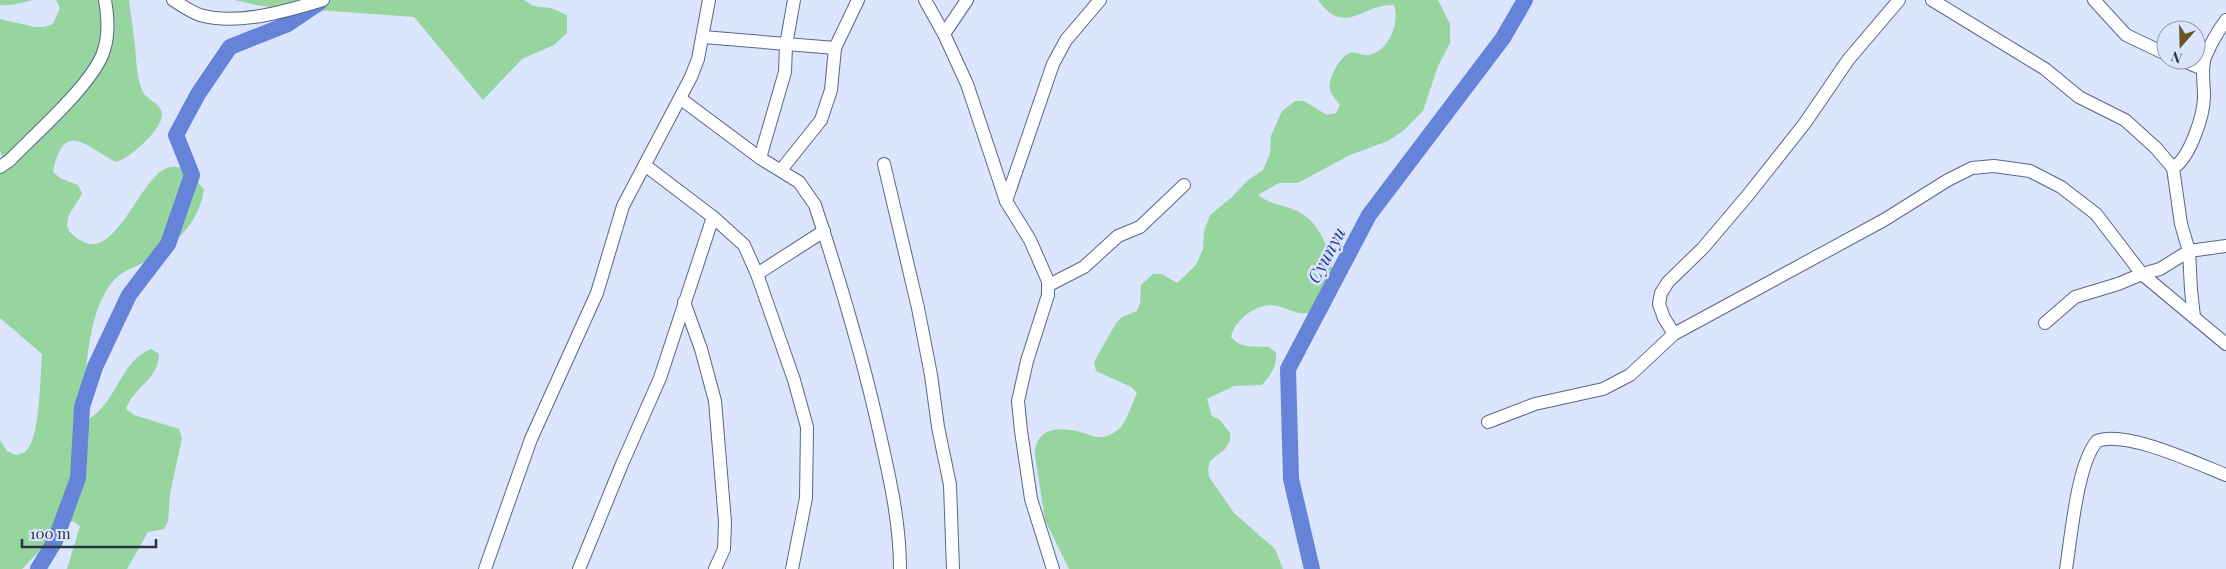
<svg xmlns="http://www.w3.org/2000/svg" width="2226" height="569" viewBox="0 0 2226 569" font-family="'Playfair Display',serif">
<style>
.green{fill:#97d59f}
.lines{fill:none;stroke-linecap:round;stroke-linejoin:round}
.river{stroke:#6583d8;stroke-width:16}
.minor-casing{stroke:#58668a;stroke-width:14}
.minor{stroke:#fff;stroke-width:12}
.labels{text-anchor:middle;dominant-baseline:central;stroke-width:5;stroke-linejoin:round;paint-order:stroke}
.water-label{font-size:18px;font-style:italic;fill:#263da1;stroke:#dbe5fe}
</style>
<rect width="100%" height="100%" fill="#dbe5fe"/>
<g class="green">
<path d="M0,0H33C22,3 12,6 0,5Z"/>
<path d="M56,0H129C130,13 133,25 134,38C137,55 135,76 143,92C147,100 161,103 162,114C163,129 129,159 116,162C87,147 63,118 53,172L60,178L78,185L82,193C78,203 67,213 67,224C67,232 74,236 80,240C115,264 140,177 167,168C184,162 194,178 204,189C198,226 176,243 144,262C135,268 123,270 115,279C87,308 86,374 82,413L89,419C117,402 120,361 151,349L159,354C158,381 134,386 126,409L134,415L179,429L182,438L170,494L168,521L164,529L148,532L127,569H67L80,526L73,521L65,524L22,569H0V440L7,451L16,455C22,454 25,453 29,447C40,430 40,377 42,354L0,318V159L2,157L0,150V19L35,27H44L53,24L60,8Z"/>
<polygon points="234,0 524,0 533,6 551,8 567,15 567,33 554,45 522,59 483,100 414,17 261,6"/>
<path d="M1318,0H1438L1450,24V43L1438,66L1423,111L1403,131L1388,141L1350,155L1298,183H1279L1258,195C1274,207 1289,205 1304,215C1329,232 1342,284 1327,310C1319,312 1308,314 1299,313C1290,311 1282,306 1272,305C1254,305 1235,320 1231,337C1241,349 1255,346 1269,347L1276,353C1277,366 1271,375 1262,385L1234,386L1207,399L1212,416L1220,420L1230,433V441L1225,449L1210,461L1208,469L1209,477L1234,513L1275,549L1283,569H1069L1045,520L1035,455C1035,428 1058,426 1080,432C1086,433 1093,437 1099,437C1105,438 1115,433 1120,428C1126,422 1133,402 1137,393L1131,387L1096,371L1094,362L1116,323L1122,317L1137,311L1140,303L1141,285L1153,274H1162L1177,283L1196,265L1203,249L1204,231L1210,215L1231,198L1248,180L1263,170L1270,154L1271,136L1282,111L1295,101H1304L1327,115L1336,113L1340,105C1337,101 1331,95 1330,89C1328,79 1339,57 1350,53C1356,51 1362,56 1368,55C1389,52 1400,22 1394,5C1363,3 1345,38 1318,0Z"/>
</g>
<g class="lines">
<g class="river">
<polyline points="38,569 55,541 78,478 82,407 95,367 129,295 168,244 192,175 176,135 198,94 230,47 288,24 319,3"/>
<polyline points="1312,569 1291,479 1288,369 1369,215 1503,38 1525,0"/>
</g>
<g class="minor-casing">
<g id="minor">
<path d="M173,0C181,5 191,12 200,15C237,26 287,11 323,0"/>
<polyline points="925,0 944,34 967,84 1006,201 1030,240 1048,281 1048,295 1027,361 1018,401 1021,431 1031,499 1053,569"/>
<polyline points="1899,0 1848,60 1805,123 1748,195 1703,248 1668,282 1661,293 1659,304 1664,318 1674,334 1884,220 1948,180 1972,168 1994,166 2030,171 2061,187 2096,214 2142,274 2226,344"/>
<polyline points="1932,0 2045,69 2079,97 2125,120 2156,148 2173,168"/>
<polyline points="2094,0 2126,35 2166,54"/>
<polyline points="944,34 967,0"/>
<polyline points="703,37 835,48"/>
<polyline points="2181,60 2203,69"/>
<path d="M681,99L760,158L799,182L815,205C840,281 863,357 880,435C890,479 900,523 900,569"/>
<polyline points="760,158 785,72 786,45 794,0"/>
<polyline points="884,164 918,308 931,375 938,427 950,485 953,569"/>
<polyline points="646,166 713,217 744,245 757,274 794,380 807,427 806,498 792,569"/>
<path d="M0,167L10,160C35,134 95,82 104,50C109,34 108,16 105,0"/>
<polyline points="781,170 821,120 831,90 835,48 858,0"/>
<polyline points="1006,201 1053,64 1066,40 1100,0"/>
<polyline points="757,274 824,231"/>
<polyline points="1049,285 1084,267 1118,236 1140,227 1184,185"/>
<polyline points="684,302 701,349 715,401 725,522 724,549 715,569"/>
<path d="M2194,317L2191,290L2189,251L2181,224L2173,168C2190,158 2204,115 2204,96C2204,83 2201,69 2205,57C2210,45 2218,31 2226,20"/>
<polyline points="2045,323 2075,297 2118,284 2142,274 2160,269 2189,251 2226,246"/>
<polyline points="1488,422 1535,404 1603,389 1630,375 1674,334"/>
<polyline points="485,569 531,439 597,293 623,206 691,77 698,59 709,0"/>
<polyline points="579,569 622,464 660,378 713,217"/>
<path d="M2066,569C2071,538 2077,464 2097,441C2126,430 2196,463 2226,475"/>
</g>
</g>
<use href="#minor" class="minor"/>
</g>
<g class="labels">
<g class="water-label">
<text transform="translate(1326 255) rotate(-62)">Cyunyu</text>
</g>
</g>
<g transform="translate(2181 45) rotate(200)"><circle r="24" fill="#dbe5fe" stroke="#959eb3"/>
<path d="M0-4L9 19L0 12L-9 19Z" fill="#6a5625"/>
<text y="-8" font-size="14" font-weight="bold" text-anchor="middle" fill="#2c3343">N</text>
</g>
<path d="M22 539v8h134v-8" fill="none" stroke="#2c3343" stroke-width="2.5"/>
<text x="30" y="539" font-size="15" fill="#2c3343" stroke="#dbe5fe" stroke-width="4" paint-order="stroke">100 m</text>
</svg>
